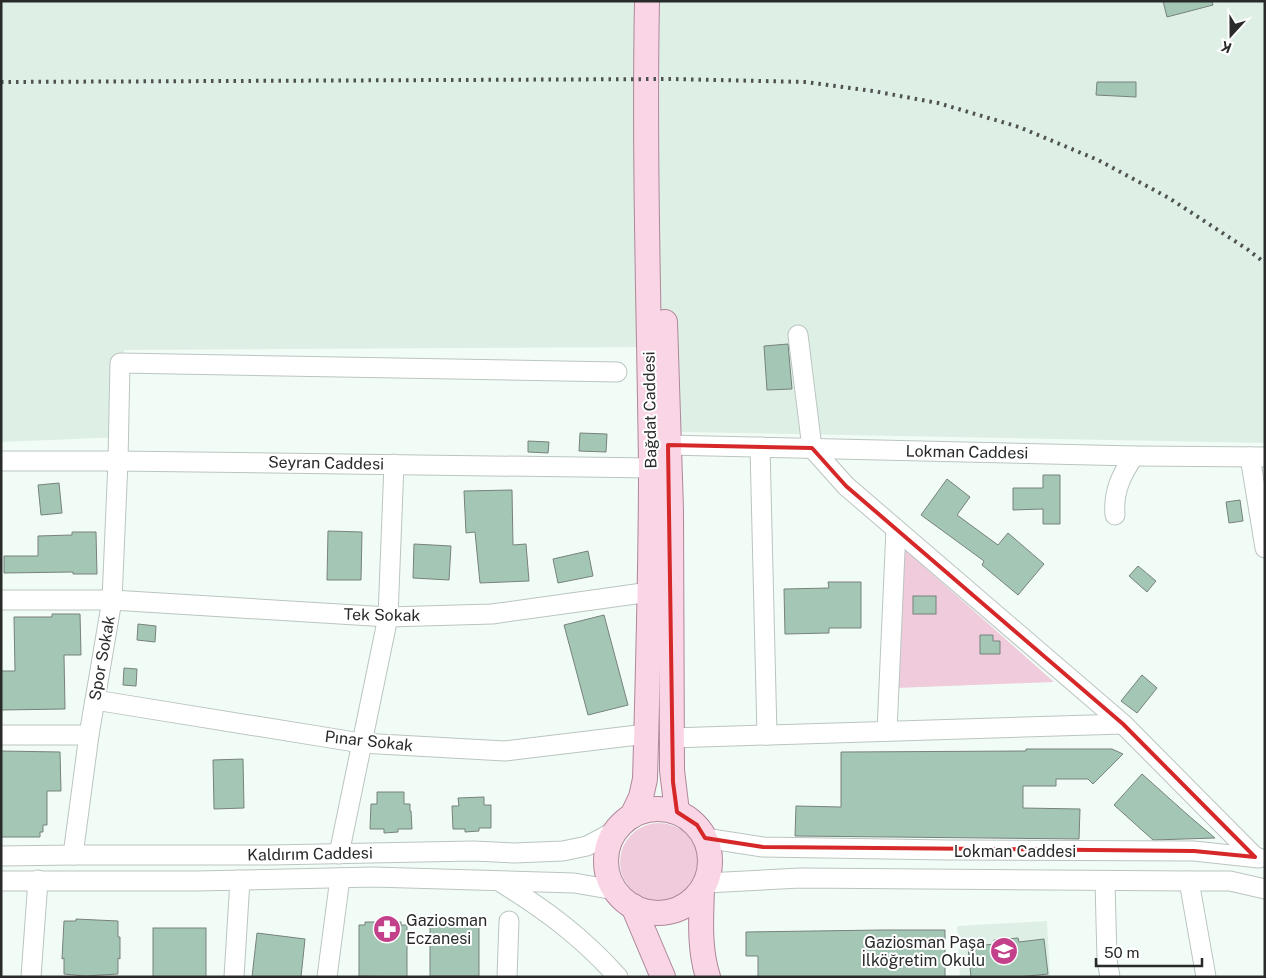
<svg xmlns="http://www.w3.org/2000/svg" width="1266" height="978" viewBox="0 0 1266 978" font-family="'Public Sans',sans-serif">
<style>
.built{fill:#def0e6}
.green{fill:#efcbdb}
.building{fill:#a3c7b4;stroke:#78817c}
.lines{fill:none;stroke-linecap:round;stroke-linejoin:round}
.minor-casing{stroke:#bbc5c0;stroke-width:21}
.major-casing{stroke:#ae8799;stroke-width:26}
.minor{stroke:#fff;stroke-width:19}
.major{stroke:#fad5e6;stroke-width:24}
.rail{stroke:#4e5250;stroke-width:4;stroke-dasharray:2.5 5;stroke-linecap:butt}
.marked{fill:none;stroke:#d62828;stroke-width:4;stroke-linejoin:round}
.labels{text-anchor:middle;dominant-baseline:central;stroke-width:4;stroke-linejoin:round;paint-order:stroke}
.street-label{font-size:16px;fill:#282b29;stroke:#fff}
.poi-label{font-size:16px;fill:#282b29;stroke:#fff;text-anchor:start}
</style>
<rect width="100%" height="100%" fill="#f2fcf6"/>
<g class="built">
<polygon points="1,1 1265,1 1265,443 680,432 657,347 124,350 124,437 1,442"/>
<polygon points="1047,921 1050,977 960,977 957,926"/>
</g>
<g class="green">
<polygon points="896,542 1054,682 896,688"/>
<circle cx="659" cy="862" r="39"/>
</g>
<g class="building">
<polygon points="1163,1 1212,1 1213,5 1167,17"/>
<polygon points="1097,82 1136,82 1136,97 1096,95"/>
<polygon points="788,344 792,389 767,390 764,346"/>
<polygon points="580,433 607,434 606,452 579,451"/>
<polygon points="528,441 549,442 548,453 528,452"/>
<polygon points="1043,475 1060,475 1060,524 1043,524 1043,509 1013,510 1013,488 1043,488"/>
<polygon points="947,479 970,497 957,515 998,545 1008,533 1044,564 1018,595 982,565 984,561 921,515"/>
<polygon points="59,483 62,513 41,515 38,485"/>
<polygon points="512,490 513,545 526,544 529,581 480,583 475,532 466,533 464,491"/>
<polygon points="1240,500 1243,521 1229,523 1226,502"/>
<polygon points="328,531 362,532 361,580 327,580"/>
<polygon points="72,532 96,532 97,574 73,574 73,572 4,573 4,556 38,556 38,536 72,535"/>
<polygon points="414,544 451,546 449,580 413,578"/>
<polygon points="588,551 593,576 558,583 553,559"/>
<polygon points="1138,566 1156,581 1147,592 1129,576"/>
<polygon points="828,582 861,582 861,628 829,628 829,633 785,634 784,589 829,588"/>
<rect x="913" y="596" width="23" height="18"/>
<polygon points="52,614 80,614 81,655 64,655 65,709 1,710 1,671 15,671 14,617 52,617"/>
<polygon points="604,615 628,705 588,715 564,625"/>
<polygon points="138,624 156,626 155,642 137,640"/>
<polygon points="980,635 993,635 993,641 1000,641 1000,654 980,654"/>
<polygon points="124,668 137,669 136,686 123,685"/>
<polygon points="1142,675 1157,688 1137,713 1121,701"/>
<polygon points="1026,749 1112,749 1123,754 1093,784 1088,779 1056,779 1056,786 1023,786 1023,808 1080,809 1079,839 795,836 796,806 841,807 841,752 1026,751"/>
<polygon points="1,751 60,752 61,791 47,791 47,825 43,825 43,832 40,832 40,837 1,837"/>
<polygon points="243,759 244,808 214,809 213,760"/>
<polygon points="1142,774 1189,816 1215,838 1153,840 1114,805"/>
<polygon points="377,792 404,792 404,804 410,804 410,811 411,811 412,829 398,829 398,832 384,833 384,829 370,829 371,804 377,804"/>
<polygon points="484,797 484,805 491,805 491,828 479,828 479,831 465,832 465,829 453,829 452,806 459,806 458,798"/>
<polygon points="76,919 118,921 118,937 120,937 120,959 118,958 118,974 85,976 64,974 64,958 62,959 64,921 76,921"/>
<polygon points="437,921 472,921 472,924 479,924 479,976 430,976 430,924 437,924"/>
<polygon points="365,922 401,922 401,925 407,925 407,977 359,976 359,925 365,925"/>
<rect x="153" y="928" width="53" height="49"/>
<polygon points="882,930 945,930 945,977 758,977 758,956 746,956 746,932"/>
<polygon points="257,933 305,939 301,977 252,977"/>
<polygon points="1018,938 1019,942 1044,939 1048,974 1018,977 971,977 968,947 994,944 994,940"/>
</g>
<g class="lines">
<g class="minor-casing">
<g id="minor">
<polyline points="798,335 812,448 846,486 1123,724 1255,857"/>
<polyline points="668,445 1134,456 1265,457"/>
<polyline points="760,447 767,735"/>
<polyline points="1250,457 1265,548"/>
<polyline points="1,461 118,461 651,468"/>
<path d="M1115,515C1113,492 1121,475 1134,456"/>
<polyline points="1,600 112,600 388,617 492,614 650,592"/>
<polyline points="95,700 361,743 505,751 646,734"/>
<polyline points="887,731 896,529"/>
<polyline points="1,735 89,735"/>
<polyline points="671,738 1123,724"/>
<polyline points="705,838 763,847 948,850 1194,851 1259,858"/>
<polyline points="339,854 388,617 394,464"/>
<polyline points="73,855 89,735 112,600 118,461 120,363 617,372"/>
<polyline points="1,856 73,855 271,855 473,851 514,853 563,851 587,846 615,831"/>
<polyline points="1,881 196,881 373,877 574,883 615,890"/>
<polyline points="1105,881 1107,960 1110,977"/>
<polyline points="1189,881 1206,977"/>
<path d="M502,883C547,911 582,937 618,977"/>
<polyline points="706,883 800,878 1189,881 1230,881 1265,889"/>
<polyline points="31,977 38,880"/>
<polyline points="234,977 240,880"/>
<polyline points="327,977 340,878"/>
<polyline points="507,977 509,921"/>
</g>
</g>
<g class="major-casing">
<g id="major">
<polyline points="665,322 671,510 672,770 677,812"/>
<circle cx="658" cy="861" r="52"/>
<path d="M632,816L641,797L645,779C648,675 651,571 651,466C649,311 644,156 647,1"/>
<path d="M702,890C701,919 699,949 708,977"/>
<polyline points="633,906 663,977"/>
</g>
</g>
<use href="#minor" class="minor"/>
<use href="#major" class="major"/>
<polyline class="rail" points="1,82 672,79 806,82 873,91 938,103 1019,127 1098,160 1169,198 1247,249 1265,263"/>
</g>
<path class="marked" d="M668,445L812,448L846,486L1123,724L1255,857L1194,851L763,847L705,838L697,825L677,812L673,782Z"/>
<defs>
<g id="pharmacy-disc" transform="scale(1.4375)"><circle r="9.5" fill="#c3418a" stroke="#fff"/><path d="M-2-6h4v4h4v4h-4v4h-4v-4h-4v-4h4Z" fill="#fff"/></g>
<g id="school-disc" transform="scale(1.4375)"><circle r="9.5" fill="#c3418a" stroke="#fff"/><path d="M0-5L7-2L0 1L-7-2ZM-4 1L0 2.5L4 1V4Q0 6-4 4Z" fill="#fff"/></g>
</defs>
<g fill-rule="evenodd">
<use href="#pharmacy-disc" x="387" y="929"/>
<use href="#school-disc" x="1004" y="951"/>
</g>
<g class="labels">
<g class="street-label">
<text transform="translate(650 410) rotate(-91)">Bağdat Caddesi</text>
<text transform="translate(967 452) rotate(1)">Lokman Caddesi</text>
<text transform="translate(326 463) rotate(1)">Seyran Caddesi</text>
<text transform="translate(382 615) rotate(1)">Tek Sokak</text>
<text transform="translate(102 658) rotate(-80)">Spor Sokak</text>
<text transform="translate(369 741) rotate(6)">Pınar Sokak</text>
<text x="1015" y="851">Lokman Caddesi</text>
<text transform="translate(310 854) rotate(-1)">Kaldırım Caddesi</text>
</g>
<g class="poi-label">
<text x="406" y="920">Gaziosman<tspan x="406" dy="18">Eczanesi</tspan></text>
<text x="985" y="942" text-anchor="end">Gaziosman Paşa<tspan x="985" dy="18">İlköğretim Okulu</tspan></text>
</g>
</g>
<rect width="1266" height="978" fill="none" stroke="#282b29" stroke-width="5"/>
<g transform="translate(1231 35) rotate(201)" stroke="#ffffff" stroke-width="4" paint-order="stroke">
<path d="M0-4L9 19L0 12L-9 19Z" fill="#282b29"/>
<text y="-8" font-size="14" font-weight="bold" text-anchor="middle" fill="#282b29">K</text>
</g>
<path d="M1096 958v8h106v-8" fill="none" stroke="#282b29" stroke-width="2.5"/>
<text x="1104" y="958" font-size="15" fill="#282b29" stroke="#ffffff" stroke-width="4" paint-order="stroke">50 m</text>
</svg>
